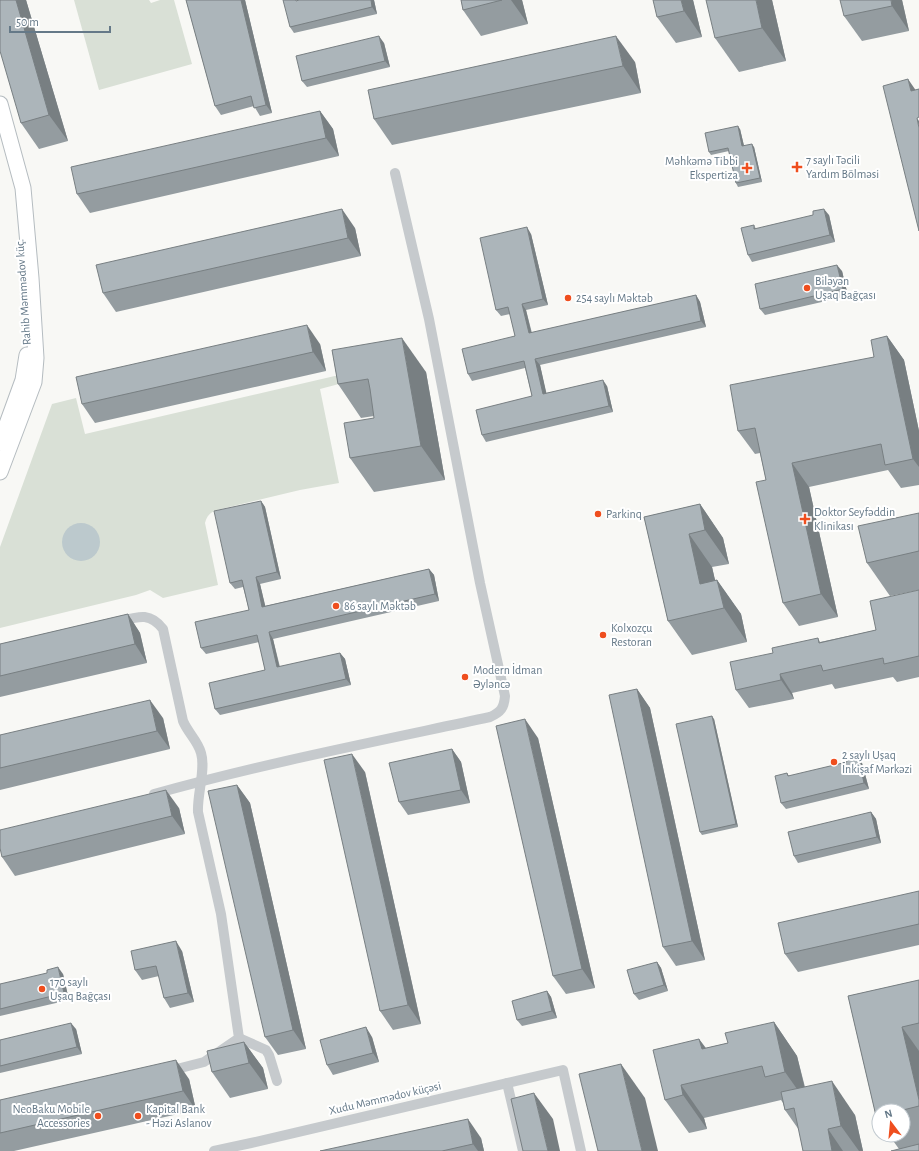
<svg xmlns="http://www.w3.org/2000/svg" width="919" height="1151" viewBox="0 0 919 1151" font-family="'Alegreya Sans',sans-serif">
<style>
.green{fill:#d9e0d6}
.water{fill:#bcc9cd}
.lines{fill:none;stroke-linecap:round;stroke-linejoin:round}
.secondary-casing{stroke:#b5bcc0;stroke-width:17}
.street{stroke:#c6cacd;stroke-width:10}
.secondary{stroke:#fff;stroke-width:15}
.wall{fill:#949ca0}
.shaded-wall{fill:#787f82}
.building{fill:#acb5ba;stroke:#787f82}
.poi-dot{fill:#ef4e1e;stroke:#fff;stroke-width:1.5}
.labels{text-anchor:middle;dominant-baseline:central;stroke-width:4;stroke-linejoin:round;paint-order:stroke}
.poi-label{font-size:12px;fill:#657988;stroke:#fff;text-anchor:start}
.street-label{font-size:12px;fill:#657988;stroke:#fff}
</style>
<rect width="100%" height="100%" fill="#f8f8f5"/>
<g class="green">
<polygon points="74,0 149,0 151,3 160,0 174,0 192,64 99,90"/>
<path d="M339,375V384L320,389L339,483L300,490L217,510C210,512 207,516 205,523L218,585L163,598L150,590L136,595L0,628V547L52,404L76,398L85,434Z"/>
</g>
<circle class="water" cx="81" cy="542" r="19"/>
<g class="lines">
<g class="secondary-casing">
<g id="secondary">
<polyline points="0,104 23,188 31,278 36,358 34,382 0,472"/>
<polyline points="0,443 23,380 27,355"/>
</g>
</g>
<g class="street">
<path d="M117,622C137,617 149,611 163,629L183,721C188,733 198,741 201,753C206,769 197,794 198,812L221,914L239,1038L204,1062L169,1071"/>
<path d="M154,794C265,763 378,741 490,717C501,712 504,708 505,696L480,583L429,319L395,173"/>
<polyline points="239,1038 266,1050 269,1055 277,1081"/>
<polyline points="507,1083 523,1151"/>
<polyline points="214,1151 251,1143 563,1070 581,1151"/>
</g>
<use href="#secondary" class="secondary"/>
</g>
<g class="wall">
<polygon points="0,0 26,0 68,141 39,149 21,123"/>
<polygon points="186,0 245,0 272,113 260,116 254,106 221,115 215,106"/>
<polygon points="298,0 374,0 377,14 294,33 290,27"/>
<polygon points="461,0 522,0 528,24 481,36 463,10"/>
<polygon points="693,0 702,37 676,43 657,17"/>
<polygon points="772,0 786,61 739,72 715,38"/>
<polygon points="902,0 909,31 862,41 844,16"/>
<polygon points="384,43 390,67 307,87 302,81"/>
<polygon points="635,62 641,93 392,145 374,119"/>
<polygon points="320,111 333,129 339,156 90,213 77,194"/>
<polygon points="740,129 744,146 754,147 762,182 738,187 736,183 729,151 711,155 709,152"/>
<polygon points="829,215 835,242 752,262 748,255 754,225 756,229"/>
<polygon points="355,228 361,256 116,312 103,293"/>
<polygon points="531,234 548,305 526,310 532,333 696,295 700,302 706,327 540,365 546,393 607,386 613,412 486,442 482,435 532,396 525,368 472,381 468,374 515,336 510,314 501,316 496,310"/>
<polygon points="842,271 848,296 765,315 760,309"/>
<polygon points="887,336 904,360 919,431 919,485 901,488 888,470 809,487 838,617 799,626 783,603 766,480 760,453 755,454 738,431 874,357"/>
<polygon points="320,344 326,371 95,423 82,404"/>
<polygon points="332,350 426,372 445,480 374,492 350,458 374,418 374,416 361,418 338,384"/>
<polygon points="261,501 265,507 281,579 260,584 265,606 429,569 434,575 439,601 273,639 280,667 340,653 345,659 351,685 220,715 215,709 265,670 259,642 206,654 201,648 249,610 243,587 235,589 230,583"/>
<polygon points="700,504 723,538 729,564 712,567 715,581 717,580 741,614 747,642 692,655 668,621 644,517"/>
<polygon points="919,513 919,590 890,596 867,563"/>
<polygon points="919,590 919,677 897,682 893,677 835,689 832,684 792,693 794,699 749,708 736,690 773,653 818,638 820,642 876,630"/>
<polygon points="128,614 140,633 147,663 0,697 0,644"/>
<polygon points="637,689 650,708 705,960 676,966 663,947"/>
<polygon points="163,718 170,749 0,790 0,735"/>
<polygon points="714,719 738,827 702,835 700,832"/>
<polygon points="538,738 595,988 566,994 553,976"/>
<polygon points="452,749 461,762 470,803 408,815 399,802"/>
<polygon points="862,763 869,789 786,809 781,803 787,773 789,776"/>
<polygon points="365,772 421,1024 393,1030 380,1011"/>
<polygon points="237,785 250,803 306,1049 278,1055 265,1037"/>
<polygon points="179,808 185,834 15,876 2,857"/>
<polygon points="871,812 876,819 881,843 798,863 794,856"/>
<polygon points="919,891 919,945 798,972 785,954"/>
<polygon points="182,951 194,1002 170,1008 164,998 159,976 142,980 135,970"/>
<polygon points="657,962 661,968 668,991 639,1000 634,994"/>
<polygon points="63,974 69,1000 0,1016 0,984"/>
<polygon points="919,980 919,1151 899,1149 889,1135 903,1135 903,1111 879,1111 879,1120 876,1116 848,996"/>
<polygon points="547,991 551,997 557,1018 522,1026 517,1020"/>
<polygon points="774,1022 797,1056 805,1087 855,1115 863,1151 803,1151 799,1130 785,1110 783,1103 781,1100 704,1118 707,1129 689,1133 665,1100 699,1039 706,1048 728,1043"/>
<polygon points="76,1029 82,1054 0,1073 0,1040"/>
<polygon points="372,1037 379,1062 333,1075 327,1065"/>
<polygon points="244,1042 263,1068 268,1089 230,1098 212,1072"/>
<polygon points="189,1079 196,1110 14,1151 0,1151 0,1100"/>
<polygon points="481,1138 484,1151 320,1151"/>
</g>
<g class="shaded-wall">
<polygon points="16,0 26,0 68,141 49,115"/>
<polygon points="241,0 245,0 272,113 266,105"/>
<polygon points="371,0 374,0 377,14 372,7"/>
<polygon points="511,0 522,0 528,24"/>
<polygon points="681,0 693,0 702,37 684,11"/>
<polygon points="756,0 772,0 786,61 762,28"/>
<polygon points="891,0 902,0 909,31 892,6"/>
<polygon points="379,36 384,43 390,67 385,61"/>
<polygon points="616,36 635,62 641,93 623,66"/>
<polygon points="908,79 919,95 911,91"/>
<polygon points="320,111 333,129 339,156 326,138"/>
<polygon points="917,118 919,121 919,128"/>
<polygon points="738,126 740,129 745,150 742,146"/>
<polygon points="752,144 754,147 762,182 760,178"/>
<polygon points="342,209 355,228 361,256 348,238"/>
<polygon points="824,209 829,215 835,242 830,235"/>
<polygon points="527,227 531,234 548,305 543,299"/>
<polygon points="837,265 842,271 848,296 843,289"/>
<polygon points="696,295 700,302 706,327 701,321"/>
<polygon points="522,304 526,310 533,340 529,333"/>
<polygon points="307,325 320,344 326,371 313,352"/>
<polygon points="887,336 904,360 919,431 919,467 913,459"/>
<polygon points="402,338 426,372 445,480 421,446"/>
<polygon points="535,359 540,365 548,400 543,394"/>
<polygon points="603,380 607,386 613,412 609,406"/>
<polygon points="792,463 809,487 838,617 821,594"/>
<polygon points="261,501 265,507 281,579 277,572"/>
<polygon points="700,504 723,538 729,564 705,530"/>
<polygon points="689,534 712,567 722,609 700,584"/>
<polygon points="429,569 434,575 439,601 435,594"/>
<polygon points="256,577 260,584 267,613 262,607"/>
<polygon points="717,580 741,614 747,642 724,608"/>
<polygon points="128,614 140,633 147,663 135,644"/>
<polygon points="269,632 273,639 281,674 277,667"/>
<polygon points="340,653 345,659 351,685 346,679"/>
<polygon points="780,674 792,693 794,699 781,680"/>
<polygon points="637,689 650,708 705,960 692,941"/>
<polygon points="150,700 163,718 170,749 157,731"/>
<polygon points="712,716 714,719 738,827 736,824"/>
<polygon points="525,719 538,738 595,988 582,969"/>
<polygon points="452,749 461,762 470,803 461,790"/>
<polygon points="352,754 365,772 421,1024 408,1005"/>
<polygon points="858,756 862,763 869,789 864,783"/>
<polygon points="237,785 250,803 306,1049 293,1030"/>
<polygon points="166,790 179,808 185,834 172,816"/>
<polygon points="871,812 876,819 881,843 877,837"/>
<polygon points="176,941 182,951 194,1002 188,993"/>
<polygon points="657,962 661,968 668,991 664,985"/>
<polygon points="58,967 63,974 69,1000 64,993"/>
<polygon points="547,991 551,997 557,1018 552,1011"/>
<polygon points="774,1022 797,1056 809,1106 785,1072"/>
<polygon points="71,1023 76,1029 82,1054 77,1047"/>
<polygon points="366,1027 372,1037 379,1062 373,1053"/>
<polygon points="902,1027 919,1051 919,1100"/>
<polygon points="699,1039 723,1073 702,1049"/>
<polygon points="244,1042 263,1068 268,1089 249,1063"/>
<polygon points="176,1060 189,1079 196,1110 183,1091"/>
<polygon points="621,1064 645,1098 658,1151 642,1151"/>
<polygon points="832,1081 855,1115 863,1151 859,1151 841,1126"/>
<polygon points="681,1085 704,1118 707,1129 683,1095"/>
<polygon points="534,1093 553,1119 560,1151 548,1151"/>
<polygon points="468,1119 481,1138 484,1151 478,1151 473,1144"/>
<polygon points="828,1129 843,1151 832,1151"/>
</g>
<g class="building">
<polygon points="0,0 16,0 49,115 21,123 0,51"/>
<polygon points="186,0 241,0 266,105 254,108 251,96 215,106"/>
<polygon points="283,0 296,0 296,1 299,0 371,0 372,7 290,27"/>
<polygon points="461,0 502,0 463,10"/>
<polygon points="653,0 681,0 684,11 657,17"/>
<polygon points="706,0 756,0 762,28 715,38"/>
<polygon points="840,0 891,0 892,6 844,16"/>
<polygon points="379,36 385,61 302,81 296,56"/>
<polygon points="616,36 623,66 374,119 368,90"/>
<polygon points="908,79 911,91 919,89 919,117 917,118 919,128 919,231 883,86"/>
<polygon points="320,111 326,138 77,194 71,167"/>
<polygon points="738,126 742,146 752,144 760,178 736,183 728,148 709,152 705,133"/>
<polygon points="342,209 348,238 103,293 96,265"/>
<polygon points="824,209 830,235 748,255 741,228 754,225 754,229 813,215 813,211"/>
<polygon points="527,227 543,299 522,304 529,333 696,295 701,321 535,359 543,394 603,380 609,406 482,435 476,410 532,396 524,361 468,374 462,349 515,336 508,307 496,310 480,238"/>
<polygon points="837,265 843,289 760,309 755,284"/>
<polygon points="307,325 313,352 82,404 76,377"/>
<polygon points="887,336 913,459 885,465 881,444 792,463 821,594 783,603 756,482 766,480 755,428 738,431 730,385 874,357 871,340"/>
<polygon points="402,338 421,446 350,458 344,423 374,418 370,389 368,379 338,384 332,350"/>
<polygon points="261,501 277,572 256,577 262,607 429,569 435,594 269,632 277,667 340,653 346,679 215,709 209,683 265,670 257,635 201,648 195,622 249,610 242,580 230,583 214,511"/>
<polygon points="700,504 705,530 689,534 700,584 717,580 724,608 668,621 644,517"/>
<polygon points="919,513 919,551 867,563 858,526"/>
<polygon points="919,590 919,656 884,664 883,658 823,671 821,665 780,674 781,680 736,690 730,662 773,653 772,648 818,638 819,643 876,630 870,601"/>
<polygon points="128,614 135,644 0,676 0,644"/>
<polygon points="637,689 692,941 663,947 609,695"/>
<polygon points="150,700 157,731 0,768 0,735"/>
<polygon points="712,716 736,824 700,832 676,724"/>
<polygon points="525,719 582,969 553,976 496,726"/>
<polygon points="452,749 461,790 399,802 389,763"/>
<polygon points="352,754 408,1005 380,1011 324,760"/>
<polygon points="858,756 864,783 781,803 775,776 787,773 788,776 847,762 846,759"/>
<polygon points="237,785 293,1030 265,1037 208,791"/>
<polygon points="166,790 172,816 2,857 0,848 0,830"/>
<polygon points="871,812 877,837 794,856 788,832"/>
<polygon points="919,891 919,924 785,954 778,923"/>
<polygon points="176,941 188,993 164,998 156,966 135,970 131,951"/>
<polygon points="657,962 664,985 634,994 627,970"/>
<polygon points="58,967 64,993 0,1009 0,984 47,973 47,970"/>
<polygon points="919,980 919,1023 902,1027 919,1100 919,1106 899,1111 879,1111 879,1116 876,1116 848,996"/>
<polygon points="547,991 552,1011 517,1020 512,1001"/>
<polygon points="774,1022 785,1072 765,1077 762,1066 681,1085 683,1095 665,1100 653,1050 699,1039 702,1049 728,1043 725,1033"/>
<polygon points="71,1023 77,1047 0,1066 0,1040"/>
<polygon points="366,1027 373,1053 327,1065 320,1040"/>
<polygon points="244,1042 249,1063 212,1072 207,1051"/>
<polygon points="176,1060 183,1091 0,1133 0,1100"/>
<polygon points="621,1064 642,1151 598,1151 579,1074"/>
<polygon points="832,1081 841,1126 828,1129 832,1151 803,1151 794,1108 785,1110 781,1092"/>
<polygon points="534,1093 548,1151 523,1151 511,1099"/>
<polygon points="468,1119 473,1144 442,1151 320,1151"/>
<polygon points="919,1144 919,1151 891,1151"/>
</g>
<g class="poi-dot">
<path d="M795 161h4v4h4v4h-4v4h-4v-4h-4v-4h4z"/>
<path d="M745 162h4v4h4v4h-4v4h-4v-4h-4v-4h4z"/>
<circle cx="807" cy="288" r="4"/>
<circle cx="568" cy="298" r="4"/>
<circle cx="598" cy="514" r="4"/>
<path d="M803 513h4v4h4v4h-4v4h-4v-4h-4v-4h4z"/>
<circle cx="336" cy="606" r="4"/>
<circle cx="603" cy="635" r="4"/>
<circle cx="465" cy="677" r="4"/>
<circle cx="834" cy="762" r="4"/>
<circle cx="42" cy="989" r="4"/>
<circle cx="98" cy="1116" r="4"/>
<circle cx="138" cy="1116" r="4"/>
</g>
<g class="labels">
<g class="poi-label">
<text x="806" y="160">7 saylı Təcili<tspan x="806" dy="14">Yardım Bölməsi</tspan></text>
<text x="738" y="161" text-anchor="end">Məhkəmə Tibbi<tspan x="738" dy="14">Ekspertiza</tspan></text>
<text x="815" y="281">Biləyən<tspan x="815" dy="14">Uşaq Bağçası</tspan></text>
<text x="576" y="298">254 saylı Məktəb</text>
<text x="814" y="512">Doktor Seyfәddin<tspan x="814" dy="14">Klinikası</tspan></text>
<text x="606" y="514">Parkinq</text>
<text x="344" y="606">86 saylı Məktəb</text>
<text x="611" y="628">Kolxozçu<tspan x="611" dy="14">Restoran</tspan></text>
<text x="473" y="670">Modern İdman<tspan x="473" dy="14">Əyləncə</tspan></text>
<text x="842" y="755">2 saylı Uşaq<tspan x="842" dy="14">İnkişaf Mərkəzi</tspan></text>
<text x="50" y="982">170 saylı<tspan x="50" dy="14">Uşaq Bağçası</tspan></text>
<text x="90" y="1109" text-anchor="end">NeoBaku Mobile<tspan x="90" dy="14">Accessories</tspan></text>
<text x="146" y="1109">Kapital Bank<tspan x="146" dy="14">- Həzi Aslanov</tspan></text>
</g>
<g class="street-label">
<text transform="translate(23 292) rotate(-94)">Rahib Məmmədov küç.</text>
<text transform="translate(385 1098) rotate(-13)">Xudu Məmmədov küçəsi</text>
</g>
</g>
<g transform="translate(891 1123) rotate(344)"><circle r="19" fill="#ffffff" stroke="#c1c9cf"/>
<path d="M0-3L7 15L0 10L-7 15Z" fill="#ef4e1e"/>
<text y="-6" font-size="11" font-weight="bold" text-anchor="middle" fill="#657988">N</text>
</g>
<path d="M10 26v6h100v-6" fill="none" stroke="#657988" stroke-width="2"/>
<text x="16" y="26" font-size="12" fill="#657988" stroke="#ffffff" stroke-width="3" paint-order="stroke">50 m</text>
</svg>
